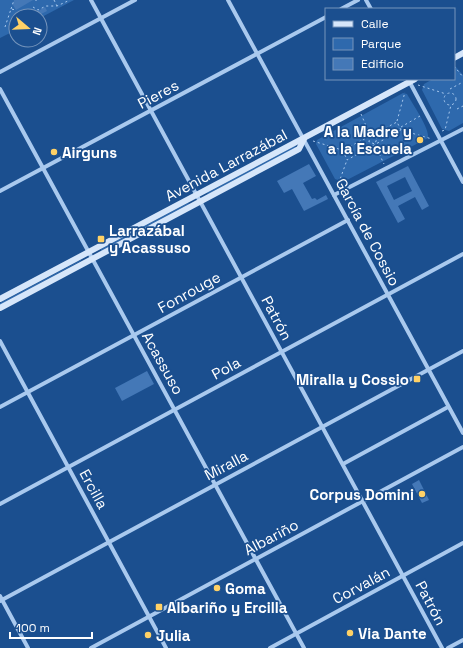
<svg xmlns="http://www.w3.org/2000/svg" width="463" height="648" viewBox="0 0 463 648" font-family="'Space Grotesk',sans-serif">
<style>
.green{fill:#2e69ad}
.building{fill:#4478b7;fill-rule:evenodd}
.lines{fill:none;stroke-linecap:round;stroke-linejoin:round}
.path{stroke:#a9c9ee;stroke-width:1;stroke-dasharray:2 3;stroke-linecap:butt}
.street{stroke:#a9c9ee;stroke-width:4}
.secondary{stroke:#d6e6fa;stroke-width:6}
.poi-dot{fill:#ffd166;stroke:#1b4f8f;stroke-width:1.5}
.labels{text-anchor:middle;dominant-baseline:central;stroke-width:3.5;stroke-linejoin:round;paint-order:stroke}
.street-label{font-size:15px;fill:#fff;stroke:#1b4f8f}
.poi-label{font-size:15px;font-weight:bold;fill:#fff;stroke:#1b4f8f;text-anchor:start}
</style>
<rect width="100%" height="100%" fill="#1b4f8f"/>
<g class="green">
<polygon points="0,0 74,0 40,18 40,16 16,16 16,30 0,38"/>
<polygon points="455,66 463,75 463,123 449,131 442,129 422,90 424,84 433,79 454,79 454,67"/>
<path d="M403,93L407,94C412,103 430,129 428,138L343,182L335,179L316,144L317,140Z"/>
<polygon points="295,146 296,148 208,194 207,193"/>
<polygon points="188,203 189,204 101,251 101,249"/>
<polygon points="81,260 81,261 0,305 0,303"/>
</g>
<g class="building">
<polygon points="14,0 33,0 16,10 13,5"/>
<polygon points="45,7 47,11 41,14 42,16 30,16"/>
<polygon points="309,164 316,176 303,183 312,199 315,198 317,200 326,195 328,199 304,211 292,189 284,193 277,181"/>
<path d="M408,166L429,206L422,210L415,197L398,206L405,219L398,223L376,182ZM405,177L412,191L394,200L387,186Z"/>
<polygon points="147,371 154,384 122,401 115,388"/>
<polygon points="419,480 429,500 422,503 412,484"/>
</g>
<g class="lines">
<g class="path">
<polyline points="36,0 36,1"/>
<polyline points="54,0 57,6"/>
<polyline points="33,7 38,10 46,6 57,6 70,0"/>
<polyline points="11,9 14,0"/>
<polyline points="5,27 11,9 16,10"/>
<polyline points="454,66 463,77"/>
<polyline points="418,85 446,94"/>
<polyline points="450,89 463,82"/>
<circle cx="450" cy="99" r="6"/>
<polyline points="457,109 463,106"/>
<polyline points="361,114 370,135"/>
<polyline points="397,121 405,92"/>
<polyline points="401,127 420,116"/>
<polyline points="401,130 397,122 343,150 347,160 401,130 432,139"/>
<polyline points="442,131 445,130 451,105"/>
<polygon points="370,135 377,138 375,144 369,142"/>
<polyline points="313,141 342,150"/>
<polyline points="375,145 384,164"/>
<polyline points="339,188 338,185 347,160"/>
</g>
<g class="street">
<polyline points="91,0 442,648"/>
<polyline points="228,0 463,433"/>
<polyline points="366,0 371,9"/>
<polyline points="341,9 358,0"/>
<polyline points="0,72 135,0"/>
<polyline points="408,79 463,182"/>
<polyline points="0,89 304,648"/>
<polyline points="0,191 326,17"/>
<polyline points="334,195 463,129"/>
<polyline points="0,341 166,648"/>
<polyline points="0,407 348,220"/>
<polyline points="343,464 448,407"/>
<polyline points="0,504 463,254"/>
<polyline points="0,596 28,648"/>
<polyline points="0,601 463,351"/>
<polyline points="91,648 463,447"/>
<polyline points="270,648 463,543"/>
<polyline points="448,648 463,640"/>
</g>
<g class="secondary">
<polyline points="454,58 463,53"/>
<polyline points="0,299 415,79"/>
<polyline points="0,308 299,149 304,139"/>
</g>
</g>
<g class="poi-dot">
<circle cx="420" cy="140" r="4"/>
<circle cx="54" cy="152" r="4"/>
<rect x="97" y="235" width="8" height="8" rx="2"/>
<rect x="413" y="375" width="8" height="8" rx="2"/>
<circle cx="422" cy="494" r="4"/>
<circle cx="217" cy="588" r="4"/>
<rect x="155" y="603" width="8" height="8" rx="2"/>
<circle cx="350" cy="633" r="4"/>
<circle cx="148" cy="635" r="4"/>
</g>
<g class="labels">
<g class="street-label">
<text transform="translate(158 94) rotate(-28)">Pieres</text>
<text transform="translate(226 165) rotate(-28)">Avenida Larrazábal</text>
<text transform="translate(368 232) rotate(62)">García de Cossio</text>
<text transform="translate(189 292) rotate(-29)">Fonrouge</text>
<text transform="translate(277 318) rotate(62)">Patrón</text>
<text transform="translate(163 363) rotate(61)">Acassuso</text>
<text transform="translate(226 368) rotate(-28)">Pola</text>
<text transform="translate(226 465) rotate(-28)">Miralla</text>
<text transform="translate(94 489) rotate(61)">Ercilla</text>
<text transform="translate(271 537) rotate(-28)">Albariño</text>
<text transform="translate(361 585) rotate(-28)">Corvalán</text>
<text transform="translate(431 603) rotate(62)">Patrón</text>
</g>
<g class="poi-label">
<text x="412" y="131" text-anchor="end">A la Madre y<tspan x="412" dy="17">a la Escuela</tspan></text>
<text x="62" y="152">Airguns</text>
<text x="109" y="230">Larrazábal<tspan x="109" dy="17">y Acassuso</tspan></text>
<text x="409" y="379" text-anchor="end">Miralla y Cossio</text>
<text x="414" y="494" text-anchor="end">Corpus Domini</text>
<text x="225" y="588">Goma</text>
<text x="167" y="607">Albariño y Ercilla</text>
<text x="358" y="633">Via Dante</text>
<text x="156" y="635">Julia</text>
</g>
</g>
<rect x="325" y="8" width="130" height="72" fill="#1b4f8f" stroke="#7695bc"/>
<rect x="333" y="21" width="20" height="6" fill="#d6e6fa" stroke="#7695bc"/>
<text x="361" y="28" font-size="12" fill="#ffffff">Calle</text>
<rect x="333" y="38" width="20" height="12" fill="#2e69ad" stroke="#7695bc"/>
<text x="361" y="48" font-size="12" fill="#ffffff">Parque</text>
<rect x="333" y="58" width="20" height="12" fill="#4478b7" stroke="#7695bc"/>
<text x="361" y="68" font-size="12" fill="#ffffff">Edificio</text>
<g transform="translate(28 28) rotate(109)"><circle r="19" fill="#1b4f8f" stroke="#7695bc"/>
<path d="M0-3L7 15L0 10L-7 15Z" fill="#ffd166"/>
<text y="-6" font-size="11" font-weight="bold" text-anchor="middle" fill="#ffffff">N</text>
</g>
<path d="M10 632v6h82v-6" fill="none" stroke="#ffffff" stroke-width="2"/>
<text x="16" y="632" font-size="12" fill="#ffffff" stroke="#1b4f8f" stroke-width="3" paint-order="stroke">100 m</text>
</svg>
